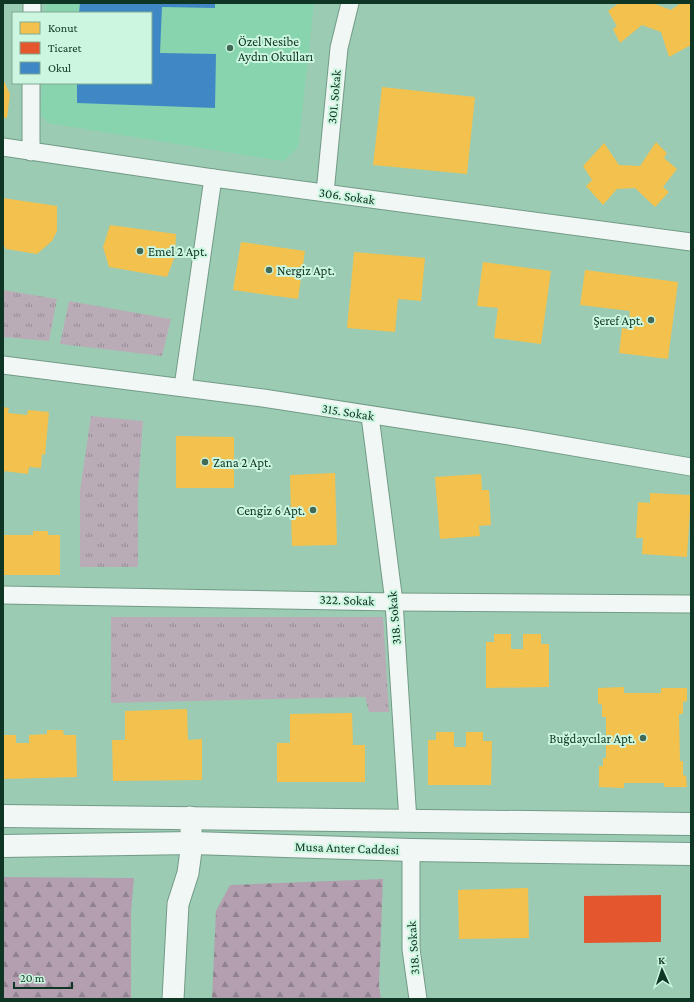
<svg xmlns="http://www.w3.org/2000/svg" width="694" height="1002" viewBox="0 0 694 1002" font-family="'Crimson Pro',serif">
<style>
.built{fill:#87d4ae}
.grass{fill:url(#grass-tufts)}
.forest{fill:url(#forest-firs)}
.homes{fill:#f2c14e}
.shops{fill:#e4572e}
.schools{fill:#3f88c5}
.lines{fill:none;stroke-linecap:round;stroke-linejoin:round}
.minor-casing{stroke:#739a87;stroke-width:19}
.tertiary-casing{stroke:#739a87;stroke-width:23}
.secondary-casing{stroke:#739a87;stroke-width:24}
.minor{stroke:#f0f7f4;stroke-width:17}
.tertiary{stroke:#f0f7f4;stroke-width:21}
.secondary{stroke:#f0f7f4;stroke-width:22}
.poi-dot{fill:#406a56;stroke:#ccf6df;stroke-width:1.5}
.labels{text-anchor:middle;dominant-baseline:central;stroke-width:4;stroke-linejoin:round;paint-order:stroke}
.poi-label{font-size:13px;fill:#0f3524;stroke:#ccf6df;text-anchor:start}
.street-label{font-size:13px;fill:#0f3524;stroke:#ccf6df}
</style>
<defs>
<pattern id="grass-tufts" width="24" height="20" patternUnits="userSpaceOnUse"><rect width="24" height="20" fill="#b9acb7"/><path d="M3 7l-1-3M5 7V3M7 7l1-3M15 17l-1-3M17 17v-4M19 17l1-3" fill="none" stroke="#958d95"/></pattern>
<pattern id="forest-firs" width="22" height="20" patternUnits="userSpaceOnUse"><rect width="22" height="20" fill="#b39fb0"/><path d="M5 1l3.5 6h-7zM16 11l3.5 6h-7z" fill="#90828f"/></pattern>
</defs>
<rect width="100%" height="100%" fill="#9bccb3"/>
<polygon class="built" points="46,3 314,3 298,148 283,161 48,123 41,115 42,83 151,83 151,13 45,13"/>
<g class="grass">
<polygon points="3,290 57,299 49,341 3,337"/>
<polygon points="69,301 171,319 162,356 60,344"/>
<polygon points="91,416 143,421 138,490 138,567 80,567 80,490"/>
<polygon points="111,617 383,617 389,712 369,712 365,697 111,703"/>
</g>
<g class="forest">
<polygon points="3,877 134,878 131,913 131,999 3,999"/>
<polygon points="383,879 379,986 381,999 212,999 216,911 230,885"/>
</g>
<g class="homes">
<polygon points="619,3 652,3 671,10 681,3 691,3 691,45 669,57 661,32 642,25 620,43 613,29 617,26 608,11"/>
<polygon points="3,79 10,94 7,118 3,117"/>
<polygon points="382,87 475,97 467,174 373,165"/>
<polygon points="656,142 667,153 664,158 677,169 663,187 669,192 655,207 635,188 617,189 603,205 586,186 592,180 583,166 604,143 619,165 640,166"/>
<polygon points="3,198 57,206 57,231 52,241 37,254 6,249 3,244"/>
<polygon points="110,225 176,234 175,256 167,277 109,267 103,247"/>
<polygon points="241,242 305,251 298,299 233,290"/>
<polygon points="354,252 425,258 421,301 398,299 395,332 347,328"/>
<polygon points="483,262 551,271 541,344 494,338 498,308 477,306"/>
<polygon points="585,270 678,282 668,359 619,353 622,328 628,329 630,311 580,305"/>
<polygon points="3,407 9,408 8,413 27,415 28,410 49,412 45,455 42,454 41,468 29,467 28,474 3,471"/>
<polygon points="176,436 234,437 234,488 176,488"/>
<polygon points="335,473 337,545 292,546 290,475"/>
<polygon points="481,474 482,490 489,490 491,525 479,526 480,536 440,539 435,477"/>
<polygon points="650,493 691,495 687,557 642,554 643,538 636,538 638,502 650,503"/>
<polygon points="33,531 48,531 48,535 60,535 60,575 3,575 3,535 33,535"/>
<polygon points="494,634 511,634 511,649 523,649 523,634 541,634 541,644 549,644 549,687 486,688 486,642 494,642"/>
<polygon points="624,687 624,693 661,693 661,688 687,688 687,701 683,702 683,714 679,714 680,761 683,761 683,775 686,776 687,787 664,787 664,783 624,783 624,788 599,787 599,766 603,766 603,758 606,758 606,717 602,717 602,705 598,703 598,688"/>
<polygon points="187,709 188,740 202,739 202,780 113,781 112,740 125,740 125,711"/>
<polygon points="352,713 353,745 365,745 365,782 277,782 277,743 290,743 290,714"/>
<polygon points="47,730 63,730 64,735 76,735 77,777 3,779 3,735 16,735 16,743 29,743 29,735 47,734"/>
<polygon points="436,732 454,732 454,747 466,747 466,732 483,732 483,741 492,741 491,785 428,785 428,740 436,740"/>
<polygon points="528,888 529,938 459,939 458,890"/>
</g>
<polygon class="shops" points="661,895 661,942 584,943 584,896"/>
<polygon class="schools" points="80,3 215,3 215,8 162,7 160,53 216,54 215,108 77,103 77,83 151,83 151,13 79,13"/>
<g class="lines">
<g class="minor-casing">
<g id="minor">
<polyline points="32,13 32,3"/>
<polyline points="3,147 213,178 691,242"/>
<polyline points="31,152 31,83"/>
<polyline points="325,193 339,48 350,3"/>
<polyline points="3,365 263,398 515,437 691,467"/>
<polyline points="183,387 213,178"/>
<polyline points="370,416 394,602 408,821"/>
<polyline points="3,595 394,602 691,604"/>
<polyline points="411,850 411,949 418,999"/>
</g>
</g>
<g class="tertiary-casing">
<polyline id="tertiary" points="173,999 178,904 188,873 192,843 190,817"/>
</g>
<g class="secondary-casing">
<g id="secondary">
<polyline points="3,816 691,824"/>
<polyline points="3,846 192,843 411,850 691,854"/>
</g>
</g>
<use href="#minor" class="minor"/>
<use href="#tertiary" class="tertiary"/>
<use href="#secondary" class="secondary"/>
</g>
<g class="poi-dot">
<circle cx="230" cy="48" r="4"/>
<circle cx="140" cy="251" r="4"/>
<circle cx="269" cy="270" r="4"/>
<circle cx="651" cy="320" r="4"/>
<circle cx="205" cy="462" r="4"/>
<circle cx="313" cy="510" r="4"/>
<circle cx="643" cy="738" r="4"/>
</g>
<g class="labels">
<g class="poi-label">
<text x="238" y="41">Özel Nesibe<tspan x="238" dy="15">Aydın Okulları</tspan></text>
<text x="148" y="251">Emel 2 Apt.</text>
<text x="277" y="270">Nergiz Apt.</text>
<text x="643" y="320" text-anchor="end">Şeref Apt.</text>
<text x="213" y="462">Zana 2 Apt.</text>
<text x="305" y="510" text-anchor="end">Cengiz 6 Apt.</text>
<text x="635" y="738" text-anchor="end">Buğdaycılar Apt.</text>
</g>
<g class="street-label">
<text transform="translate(334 97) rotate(-85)">301. Sokak</text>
<text transform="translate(347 196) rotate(8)">306. Sokak</text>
<text transform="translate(348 412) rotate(9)">315. Sokak</text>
<text transform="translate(347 600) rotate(2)">322. Sokak</text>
<text transform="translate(394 618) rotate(-95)">318. Sokak</text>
<text transform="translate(347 848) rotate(2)">Musa Anter Caddesi</text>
<text transform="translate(413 948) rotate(-94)">318. Sokak</text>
</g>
</g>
<rect width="694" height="1002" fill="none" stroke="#0f3524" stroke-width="8"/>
<rect x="12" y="12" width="140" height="72" fill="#ccf6df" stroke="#80a994"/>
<rect x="20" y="22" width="20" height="12" fill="#f2c14e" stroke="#80a994"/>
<text x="48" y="32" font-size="12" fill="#0f3524">Konut</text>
<rect x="20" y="42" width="20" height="12" fill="#e4572e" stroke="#80a994"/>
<text x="48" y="52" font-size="12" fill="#0f3524">Ticaret</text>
<rect x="20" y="62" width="20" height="12" fill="#3f88c5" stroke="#80a994"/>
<text x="48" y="72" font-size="12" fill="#0f3524">Okul</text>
<g transform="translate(662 970) rotate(357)" stroke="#ccf6df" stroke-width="3" paint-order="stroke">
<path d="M0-3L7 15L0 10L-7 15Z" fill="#0f3524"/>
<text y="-6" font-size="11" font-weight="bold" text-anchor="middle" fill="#0f3524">K</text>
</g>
<path d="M14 982v6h58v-6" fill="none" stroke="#0f3524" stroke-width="2"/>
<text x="20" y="982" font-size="12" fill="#0f3524" stroke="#ccf6df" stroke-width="3" paint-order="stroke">20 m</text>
</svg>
